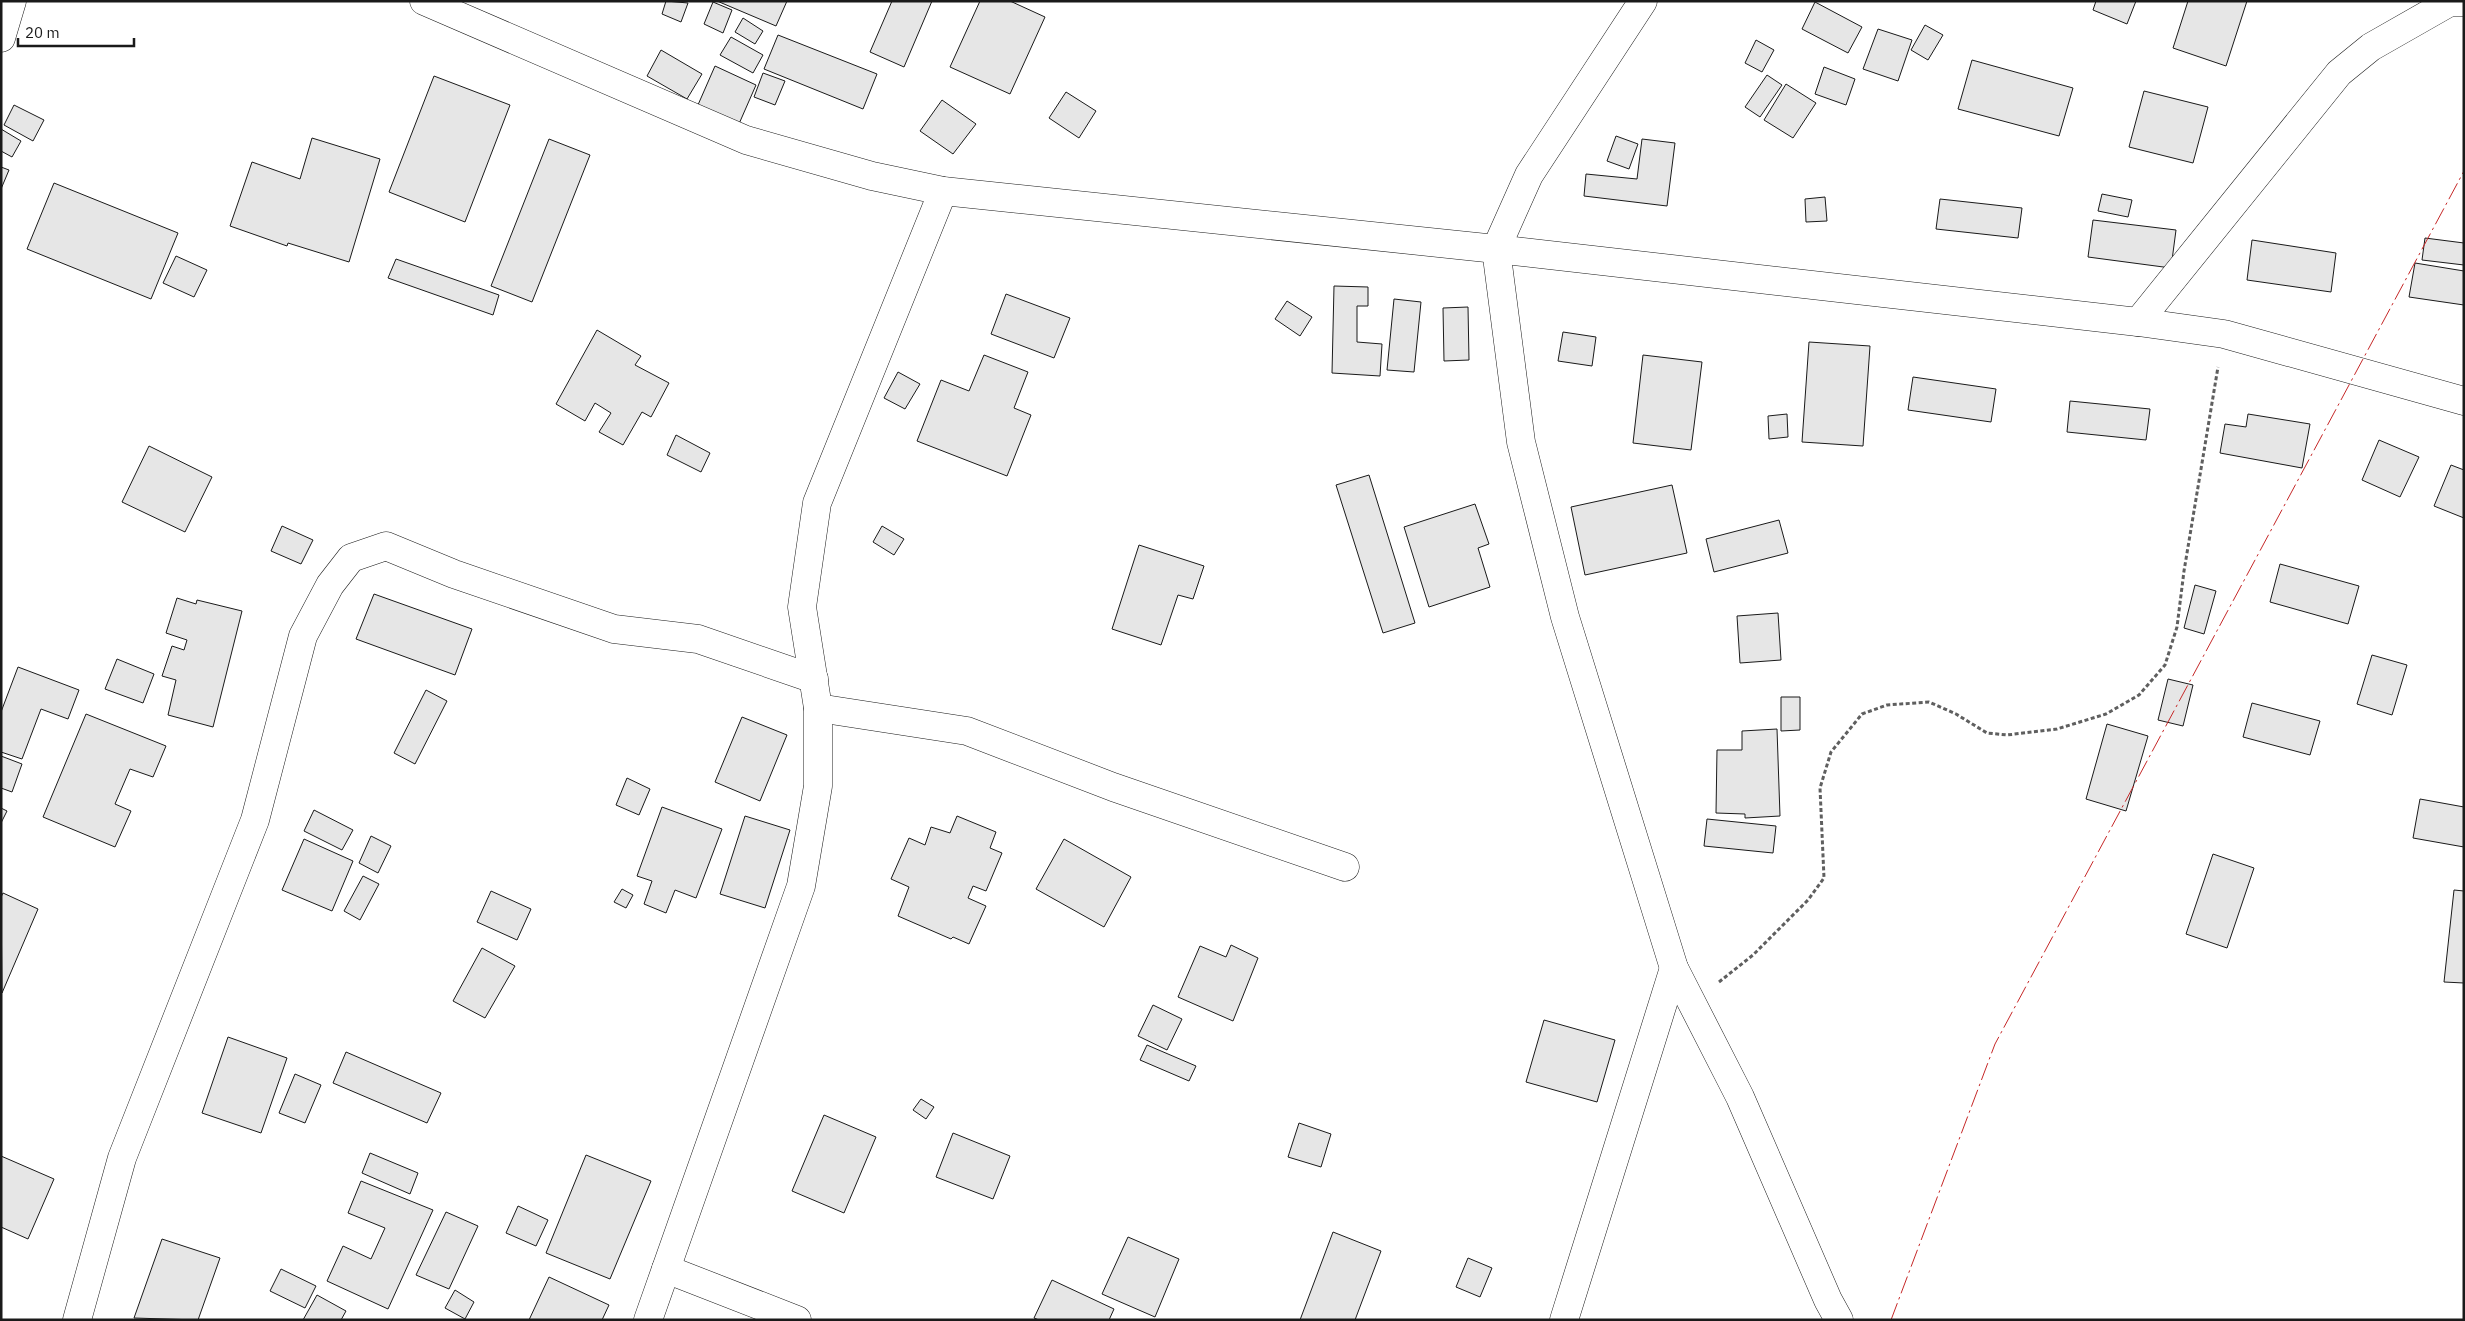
<svg xmlns="http://www.w3.org/2000/svg" width="2465" height="1321" viewBox="0 0 2465 1321" font-family="'IBM Plex Sans',sans-serif">
<style>
.building{fill:#e6e6e6;stroke:#1a1a1a}
.lines{fill:none;stroke-linecap:round;stroke-linejoin:round}
.street-casing{stroke:#1a1a1a;stroke-width:29}
.path{stroke:#5f5f5f;stroke-width:3;stroke-dasharray:4 2.5;stroke-linecap:butt}
.street{stroke:#fff;stroke-width:28}
.power{stroke:#c62828;stroke-width:1;stroke-dasharray:18 4 2.5 4;stroke-linecap:butt}
</style>
<rect width="100%" height="100%" fill="#fff"/>
<g class="building">
<polygon points="666,1 688,3 681,22 662,14"/>
<polygon points="717,1 787,1 776,26"/>
<polygon points="892,1 932,1 904,67 870,52"/>
<polygon points="980,1 1010,1 1045,17 1010,94 950,67"/>
<polygon points="2096,1 2136,1 2127,24 2093,10"/>
<polygon points="2188,1 2247,1 2226,66 2173,48"/>
<polygon points="713,2 732,10 723,33 704,24"/>
<polygon points="1815,2 1862,27 1848,53 1802,29"/>
<polygon points="743,18 763,31 755,44 735,32"/>
<polygon points="1925,25 1943,35 1928,60 1911,50"/>
<polygon points="1878,29 1912,40 1898,81 1863,69"/>
<polygon points="778,35 877,74 863,109 764,69"/>
<polygon points="731,37 763,55 753,73 720,55"/>
<polygon points="1756,40 1774,50 1762,72 1745,63"/>
<polygon points="661,50 702,74 687,99 647,76"/>
<polygon points="1972,60 2073,88 2059,136 1958,109"/>
<polygon points="715,66 756,85 735,133 694,114"/>
<polygon points="1824,67 1855,79 1846,105 1815,94"/>
<polygon points="763,73 785,81 775,105 754,97"/>
<polygon points="1767,75 1782,85 1760,117 1745,107"/>
<polygon points="434,76 510,105 465,222 389,192"/>
<polygon points="1786,84 1816,103 1793,138 1764,120"/>
<polygon points="2144,91 2208,107 2193,163 2129,147"/>
<polygon points="1066,92 1096,111 1079,138 1049,118"/>
<polygon points="942,100 976,124 953,154 920,131"/>
<polygon points="14,105 44,120 33,141 4,125"/>
<polygon points="1,129 21,141 12,157 1,151"/>
<polygon points="1616,136 1638,144 1629,169 1607,161"/>
<polygon points="312,138 380,159 349,262 288,243 287,246 230,226 252,162 300,179"/>
<polygon points="549,139 590,155 532,302 491,286"/>
<polygon points="1642,139 1675,143 1667,206 1584,196 1586,174 1637,179"/>
<polygon points="1,167 9,170 1,189"/>
<polygon points="54,183 178,233 151,299 27,249"/>
<polygon points="2102,194 2132,200 2128,217 2098,211"/>
<polygon points="1825,197 1827,221 1806,222 1805,199"/>
<polygon points="1940,199 2022,208 2018,238 1936,229"/>
<polygon points="2093,220 2176,230 2171,268 2088,257"/>
<polygon points="2425,238 2464,243 2464,265 2422,260"/>
<polygon points="2252,240 2336,253 2331,292 2247,280"/>
<polygon points="176,256 207,270 194,297 163,283"/>
<polygon points="396,259 499,295 493,315 388,278"/>
<polygon points="2415,263 2464,271 2464,305 2409,297"/>
<polygon points="1334,286 1368,287 1368,306 1357,306 1357,342 1382,344 1380,376 1332,373"/>
<polygon points="1006,294 1070,318 1054,358 991,334"/>
<polygon points="1394,299 1421,302 1414,372 1387,370"/>
<polygon points="1287,301 1312,317 1300,336 1275,319"/>
<polygon points="1468,307 1469,360 1444,361 1443,308"/>
<polygon points="597,330 641,356 635,365 669,383 651,417 642,412 623,445 599,432 611,413 595,403 585,421 556,404"/>
<polygon points="1563,332 1596,337 1592,366 1558,361"/>
<polygon points="1809,342 1870,346 1863,446 1802,442"/>
<polygon points="984,355 1028,372 1014,408 1031,415 1007,476 917,441 941,380 969,391"/>
<polygon points="1643,355 1702,362 1691,450 1633,443"/>
<polygon points="898,372 920,384 905,409 884,398"/>
<polygon points="1913,377 1996,389 1991,422 1908,410"/>
<polygon points="2070,401 2150,409 2146,440 2067,432"/>
<polygon points="1787,414 1788,437 1769,439 1768,416"/>
<polygon points="2248,414 2310,424 2302,468 2220,453 2225,424 2246,427"/>
<polygon points="676,435 710,453 701,472 667,455"/>
<polygon points="2379,440 2419,457 2400,497 2362,480"/>
<polygon points="149,446 212,477 185,532 122,502"/>
<polygon points="2451,465 2464,470 2464,518 2434,506"/>
<polygon points="1369,475 1415,623 1383,633 1336,485"/>
<polygon points="1672,485 1687,553 1585,575 1571,507"/>
<polygon points="1475,504 1489,544 1478,548 1490,587 1429,607 1404,527"/>
<polygon points="1779,520 1788,553 1714,572 1706,539"/>
<polygon points="282,526 313,540 301,564 271,551"/>
<polygon points="882,526 904,539 894,555 873,542"/>
<polygon points="1139,545 1204,566 1193,599 1178,595 1161,645 1112,629"/>
<polygon points="2280,564 2359,586 2348,624 2270,602"/>
<polygon points="2195,585 2216,591 2204,634 2184,628"/>
<polygon points="374,594 472,629 455,675 356,639"/>
<polygon points="177,598 196,604 197,600 242,611 213,727 168,715 176,680 162,676 172,646 184,650 187,640 166,633"/>
<polygon points="1778,613 1781,660 1740,663 1737,616"/>
<polygon points="2372,655 2407,665 2392,715 2357,704"/>
<polygon points="117,659 154,674 143,703 105,689"/>
<polygon points="18,667 79,690 68,719 41,709 22,759 1,752 1,712"/>
<polygon points="2168,679 2193,685 2183,726 2158,720"/>
<polygon points="426,690 447,701 415,764 394,753"/>
<polygon points="1781,697 1800,697 1800,730 1781,731"/>
<polygon points="2252,703 2320,721 2310,755 2243,737"/>
<polygon points="86,714 166,746 153,777 130,769 115,804 131,811 115,847 43,817"/>
<polygon points="742,717 787,735 760,801 715,782"/>
<polygon points="2107,724 2148,736 2126,811 2086,799"/>
<polygon points="1777,729 1780,816 1745,818 1745,814 1716,813 1717,750 1742,750 1742,731"/>
<polygon points="1,756 22,764 12,792 1,788"/>
<polygon points="627,778 650,789 639,815 616,805"/>
<polygon points="2420,799 2464,807 2464,847 2413,838"/>
<polygon points="662,807 722,829 696,898 675,890 666,913 644,904 652,881 637,876"/>
<polygon points="1,808 7,811 1,823"/>
<polygon points="314,810 353,830 342,850 304,831"/>
<polygon points="745,816 790,830 765,908 720,894"/>
<polygon points="957,816 996,832 990,848 1002,853 986,891 973,886 968,898 986,906 969,944 953,937 951,939 898,916 909,887 891,879 909,838 925,845 931,827 950,833"/>
<polygon points="1707,819 1776,826 1773,853 1704,846"/>
<polygon points="371,836 391,846 378,873 359,863"/>
<polygon points="304,839 353,861 332,911 282,890"/>
<polygon points="1064,839 1131,877 1104,927 1036,889"/>
<polygon points="2213,854 2254,868 2227,948 2186,934"/>
<polygon points="363,876 379,884 360,920 344,911"/>
<polygon points="622,889 633,895 626,908 614,902"/>
<polygon points="2454,890 2464,891 2464,983 2444,982"/>
<polygon points="491,891 531,909 517,940 477,922"/>
<polygon points="3,893 38,909 2,993 1,897"/>
<polygon points="1231,945 1258,958 1233,1021 1178,997 1200,946 1226,957"/>
<polygon points="482,948 515,966 485,1018 453,1001"/>
<polygon points="1153,1005 1182,1019 1167,1050 1138,1036"/>
<polygon points="1544,1020 1615,1040 1597,1102 1526,1082"/>
<polygon points="228,1037 287,1058 261,1133 202,1113"/>
<polygon points="1147,1045 1196,1066 1189,1081 1140,1060"/>
<polygon points="346,1052 441,1093 427,1123 333,1083"/>
<polygon points="295,1074 321,1085 305,1123 279,1113"/>
<polygon points="921,1099 934,1107 926,1119 913,1110"/>
<polygon points="824,1115 876,1137 844,1213 792,1191"/>
<polygon points="1299,1123 1331,1134 1321,1167 1288,1157"/>
<polygon points="953,1133 1010,1156 993,1199 936,1177"/>
<polygon points="370,1153 418,1173 410,1194 362,1173"/>
<polygon points="586,1155 651,1181 610,1279 546,1253"/>
<polygon points="1,1156 54,1179 28,1239 1,1227"/>
<polygon points="361,1181 433,1210 388,1309 327,1281 343,1246 371,1259 385,1228 348,1213"/>
<polygon points="518,1206 548,1220 536,1246 506,1233"/>
<polygon points="446,1212 478,1226 449,1289 416,1275"/>
<polygon points="1333,1232 1381,1251 1355,1320 1300,1320"/>
<polygon points="1128,1237 1179,1259 1155,1317 1102,1294"/>
<polygon points="162,1239 220,1258 198,1320 134,1318"/>
<polygon points="1468,1258 1492,1268 1480,1297 1456,1287"/>
<polygon points="281,1269 316,1286 305,1308 270,1291"/>
<polygon points="549,1277 609,1305 602,1320 529,1320"/>
<polygon points="1052,1280 1114,1309 1109,1320 1039,1320 1034,1318"/>
<polygon points="455,1290 474,1302 465,1319 445,1308"/>
<polygon points="317,1295 346,1311 341,1320 303,1320"/>
</g>
<g class="lines">
<g class="street-casing">
<g id="street">
<polyline points="424,1 746,140 872,176 943,191 1496,249 2138,322 2224,334 2464,401"/>
<polyline points="1643,1 1529,175 1496,249 1521,442 1565,617 1674,968 1740,1097 1828,1300 1839,1320"/>
<polyline points="1,38 12,1"/>
<polyline points="2138,322 2339,73 2371,47 2450,2 2464,2"/>
<polyline points="818,708 967,731 1113,787 1345,867"/>
<polyline points="666,1269 797,1320"/>
<polyline points="77,1320 122,1158 255,820 303,636 330,585 351,558 386,546 454,574 614,629 698,639 814,679"/>
<polyline points="648,1320 801,886 818,786 818,708 802,607 817,503 943,191"/>
<polyline points="1564,1320 1674,968"/>
</g>
</g>
<polyline class="path" points="1719,982 1753,955 1808,900 1824,878 1820,788 1831,752 1862,714 1887,705 1929,702 1956,714 1987,733 2007,735 2057,729 2106,714 2139,695 2165,665 2177,627 2184,571 2218,367"/>
<use href="#street" class="street"/>
<polyline class="power" points="1891,1320 1995,1044 2464,171"/>
</g>
<rect width="2465" height="1321" fill="none" stroke="#1a1a1a" stroke-width="5"/>
<path d="M18 38v8h116v-8" fill="none" stroke="#1a1a1a" stroke-width="2.5"/>
<text x="25" y="38" font-size="15" fill="#1a1a1a" stroke="#ffffff" stroke-width="4" paint-order="stroke">20 m</text>
</svg>
